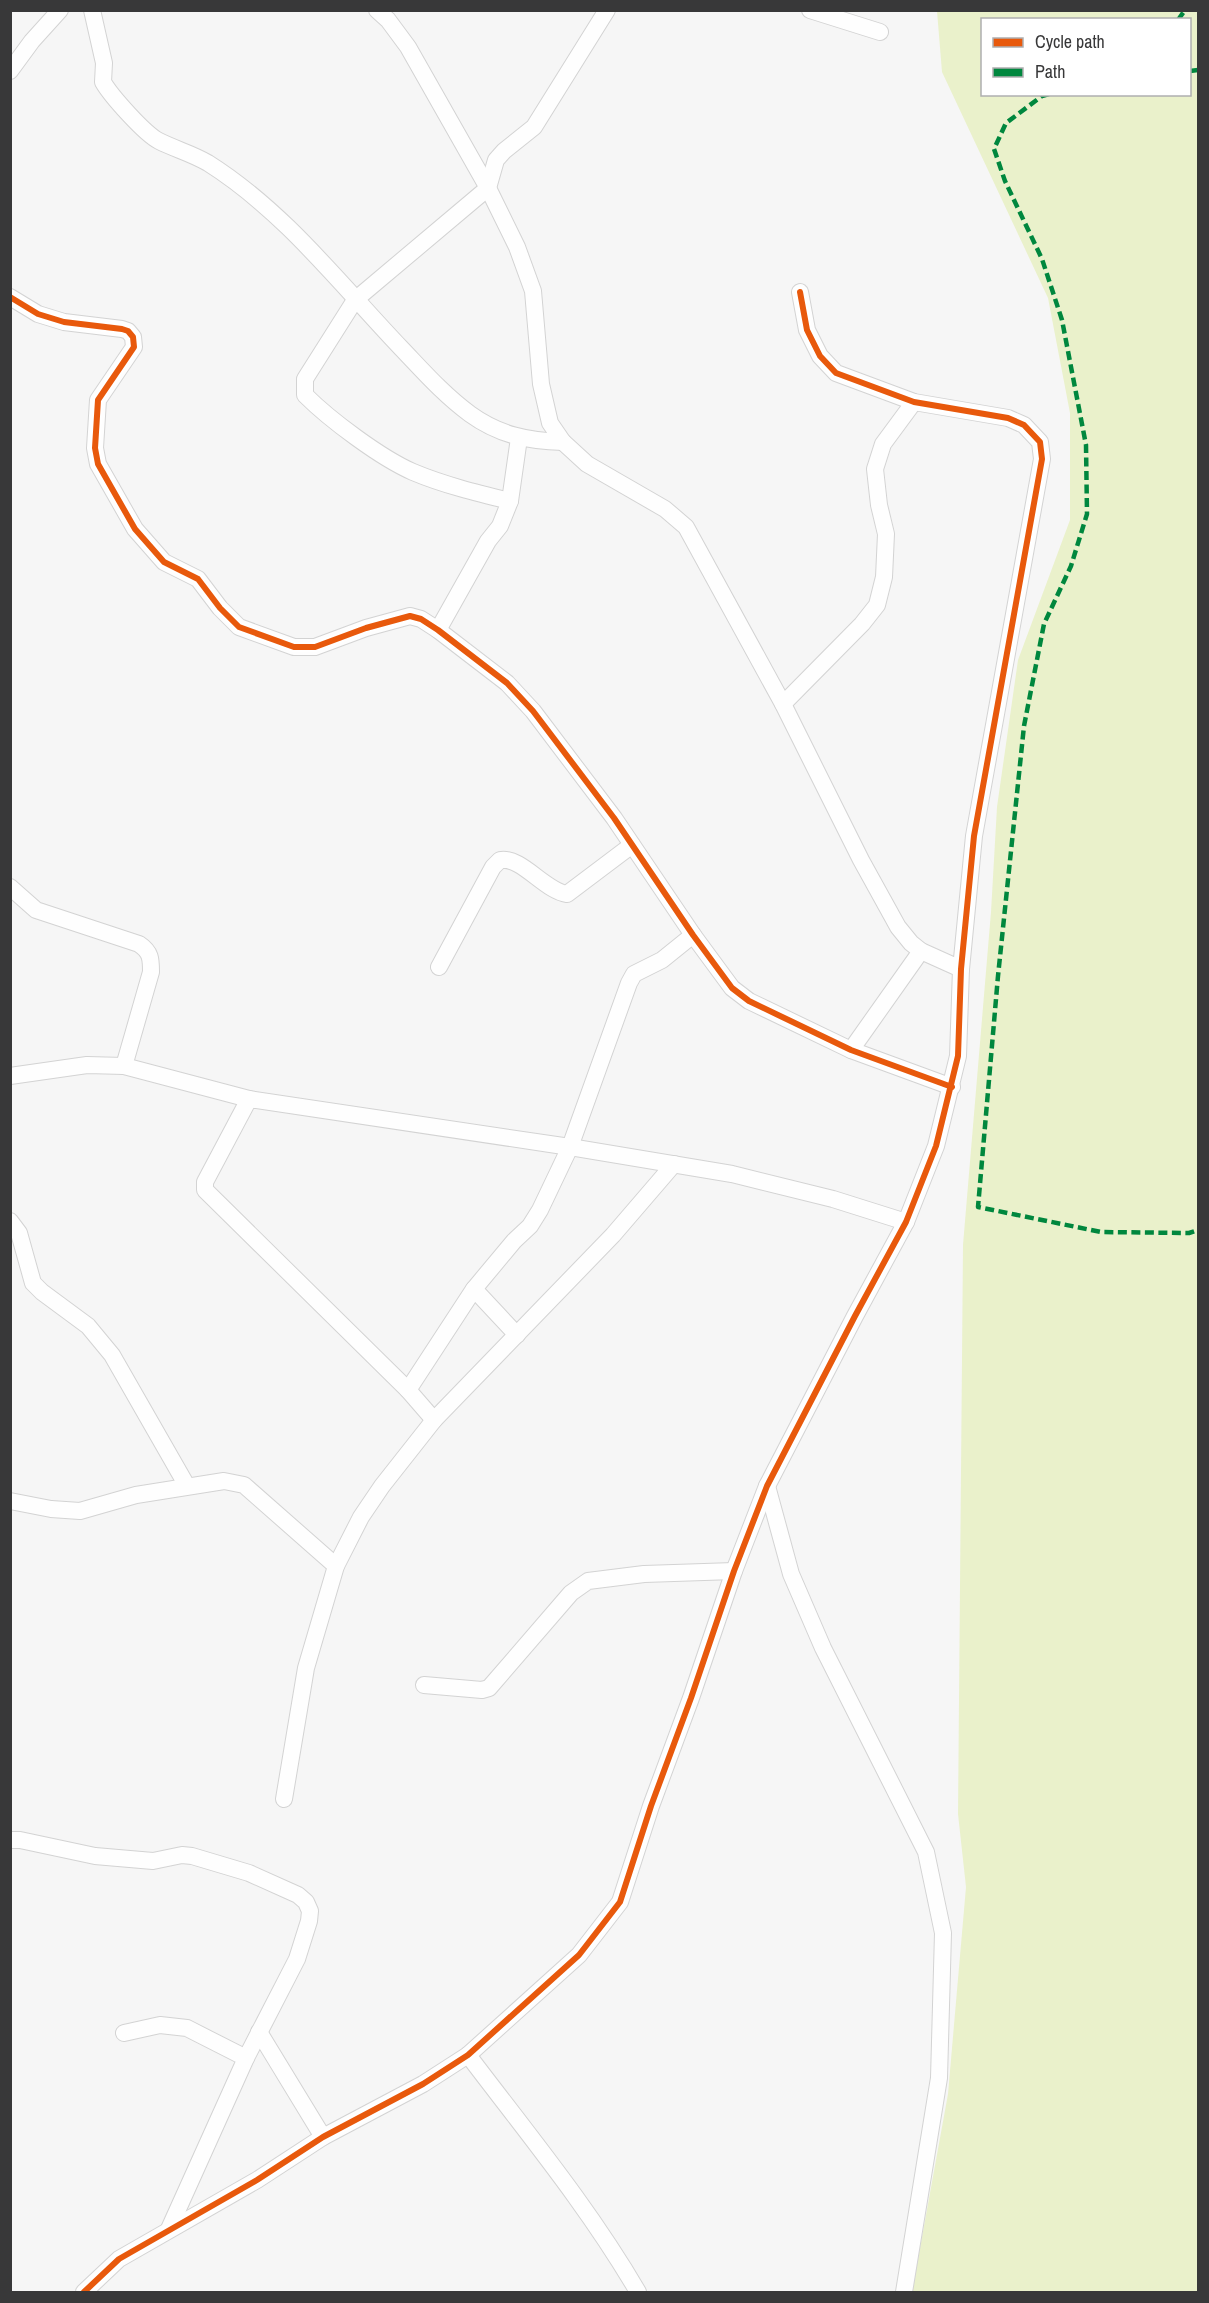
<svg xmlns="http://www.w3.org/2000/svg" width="1209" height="2303" viewBox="0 0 1209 2303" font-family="'Archivo Narrow',sans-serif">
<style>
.green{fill:#eaf1cb;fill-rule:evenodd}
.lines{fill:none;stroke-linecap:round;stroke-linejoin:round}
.minor-casing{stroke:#d3d3d3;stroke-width:18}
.minor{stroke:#fefefe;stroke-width:16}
.quiet{stroke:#00873e;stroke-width:4.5;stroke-dasharray:9 4.5;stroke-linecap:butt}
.cycleway-casing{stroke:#fff;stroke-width:10}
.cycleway{stroke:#e8590c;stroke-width:6}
</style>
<rect width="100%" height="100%" fill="#f6f6f6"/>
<path class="green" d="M937,11H1198V2292H912L948,2094L966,1887L958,1814L963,1245L991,912L997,807L1018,660L1070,520V413L1048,298L942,72ZM982,20H1190V94H982Z"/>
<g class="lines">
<g class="minor-casing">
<g id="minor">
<path d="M92,10L104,63L103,82C111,96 145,134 159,141C175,149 193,154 208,163C284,211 340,284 401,348C423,371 444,395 470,414C499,435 528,441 563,442"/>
<polyline points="377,10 388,20 408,47 488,188 517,247 533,291 541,384 550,423 563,442 587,464 665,509 686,527 783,704 861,860 898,927 911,943 921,951 961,969"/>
<polyline points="810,10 880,32"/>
<polyline points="10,71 32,41 60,10"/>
<polyline points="10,297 38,314 64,322 122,329 128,331 133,337 134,347 98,400 95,448 98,464 135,529 164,562 198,579 220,608 239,627 294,647 315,647 366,628 410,616 421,619 438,630 507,683 533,711 614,818 693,935 732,988 749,1001 851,1050 952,1087"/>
<path d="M510,501C477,493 444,485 413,472C381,458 330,420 305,395V379L355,300L488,188L496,160L504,151L534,127L607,10"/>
<polyline points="438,630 488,541 500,526 510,501 519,438"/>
<polyline points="783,704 862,624 877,605 884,577 886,534 879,505 875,469 883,444 914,402"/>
<path d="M10,887L36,910L139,944C151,952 151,959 151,972L124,1066"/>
<path d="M439,967L493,867L500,860C521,856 545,891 567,894L632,845"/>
<polyline points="851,1050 921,951"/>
<polyline points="10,1076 87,1065 124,1066 249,1099 570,1147 732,1174 833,1199 906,1222"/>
<polyline points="249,1099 205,1182 205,1190 408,1390"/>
<polyline points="10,1221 19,1233 33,1283 42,1292 88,1326 112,1355 187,1486"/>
<polyline points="474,1289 517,1335"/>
<polyline points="434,1420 408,1390 474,1289 514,1241 530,1226 540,1210 570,1147 629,983 634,974 662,960 693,935"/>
<polyline points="767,1486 791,1574 823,1648 926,1852 943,1933 939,2078 904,2292"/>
<polyline points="10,1501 51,1509 80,1511 136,1495 224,1481 244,1485 336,1566"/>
<polyline points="424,1685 482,1690 489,1688 571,1593 588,1581 644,1574 734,1571"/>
<polyline points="284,1799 306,1668 336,1566 361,1517 382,1486 434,1420 613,1235 674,1164"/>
<polyline points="10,1840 20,1840 95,1856 153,1861 182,1855 192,1856 249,1873 298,1895 306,1902 310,1911 309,1921 297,1959 246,2058"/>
<polyline points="259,2032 323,2137"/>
<polyline points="124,2033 160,2025 187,2028 246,2058 169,2229"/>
<path d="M468,2055C527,2133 589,2208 638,2292"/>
<polyline points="84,2292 119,2259 257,2180 323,2137 423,2084 468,2055 579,1955 620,1902 651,1806 691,1698 734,1571 767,1486 855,1316 906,1222 936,1146 958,1056 961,969 974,836 1042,459 1040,442 1024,425 1008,418 914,402 836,373 820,356 807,330 800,292"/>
</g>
</g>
<use href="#minor" class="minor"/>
<g class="quiet">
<polyline points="1178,20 1185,10"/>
<polyline points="1190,71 1198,70"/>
<polyline points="1049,94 1042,96 1006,123 994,149 1005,181 1042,259 1062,320 1086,445 1087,514 1071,566 1044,624 1024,726 998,976 978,1207 1101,1232 1189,1233 1198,1230"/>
</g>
<g class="cycleway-casing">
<g id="cycleway">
<polyline points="10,297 38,314 64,322 122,329 128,331 133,337 134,347 98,400 95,448 98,464 135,529 164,562 198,579 220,608 239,627 294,647 315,647 366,628 410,616 421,619 438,630 507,683 533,711 614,818 693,935 732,988 749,1001 851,1050 952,1087"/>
<polyline points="84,2292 119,2259 257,2180 323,2137 423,2084 468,2055 579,1955 620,1902 651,1806 691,1698 734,1571 767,1486 855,1316 906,1222 936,1146 958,1056 961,969 974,836 1042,459 1040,442 1024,425 1008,418 914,402 836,373 820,356 807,330 800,292"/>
</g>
</g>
<use href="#cycleway" class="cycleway"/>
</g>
<rect width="1209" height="2303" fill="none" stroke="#383839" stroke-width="24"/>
<rect x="981" y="18" width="210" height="78" fill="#ffffff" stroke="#afafb0" stroke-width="1.5"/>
<rect x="993" y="38" width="30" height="9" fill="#e8590c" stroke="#afafb0" stroke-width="1.5"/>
<text x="1035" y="48" font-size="18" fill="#383839">Cycle path</text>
<rect x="993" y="68" width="30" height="9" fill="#00873e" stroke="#afafb0" stroke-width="1.5"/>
<text x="1035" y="78" font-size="18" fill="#383839">Path</text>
</svg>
